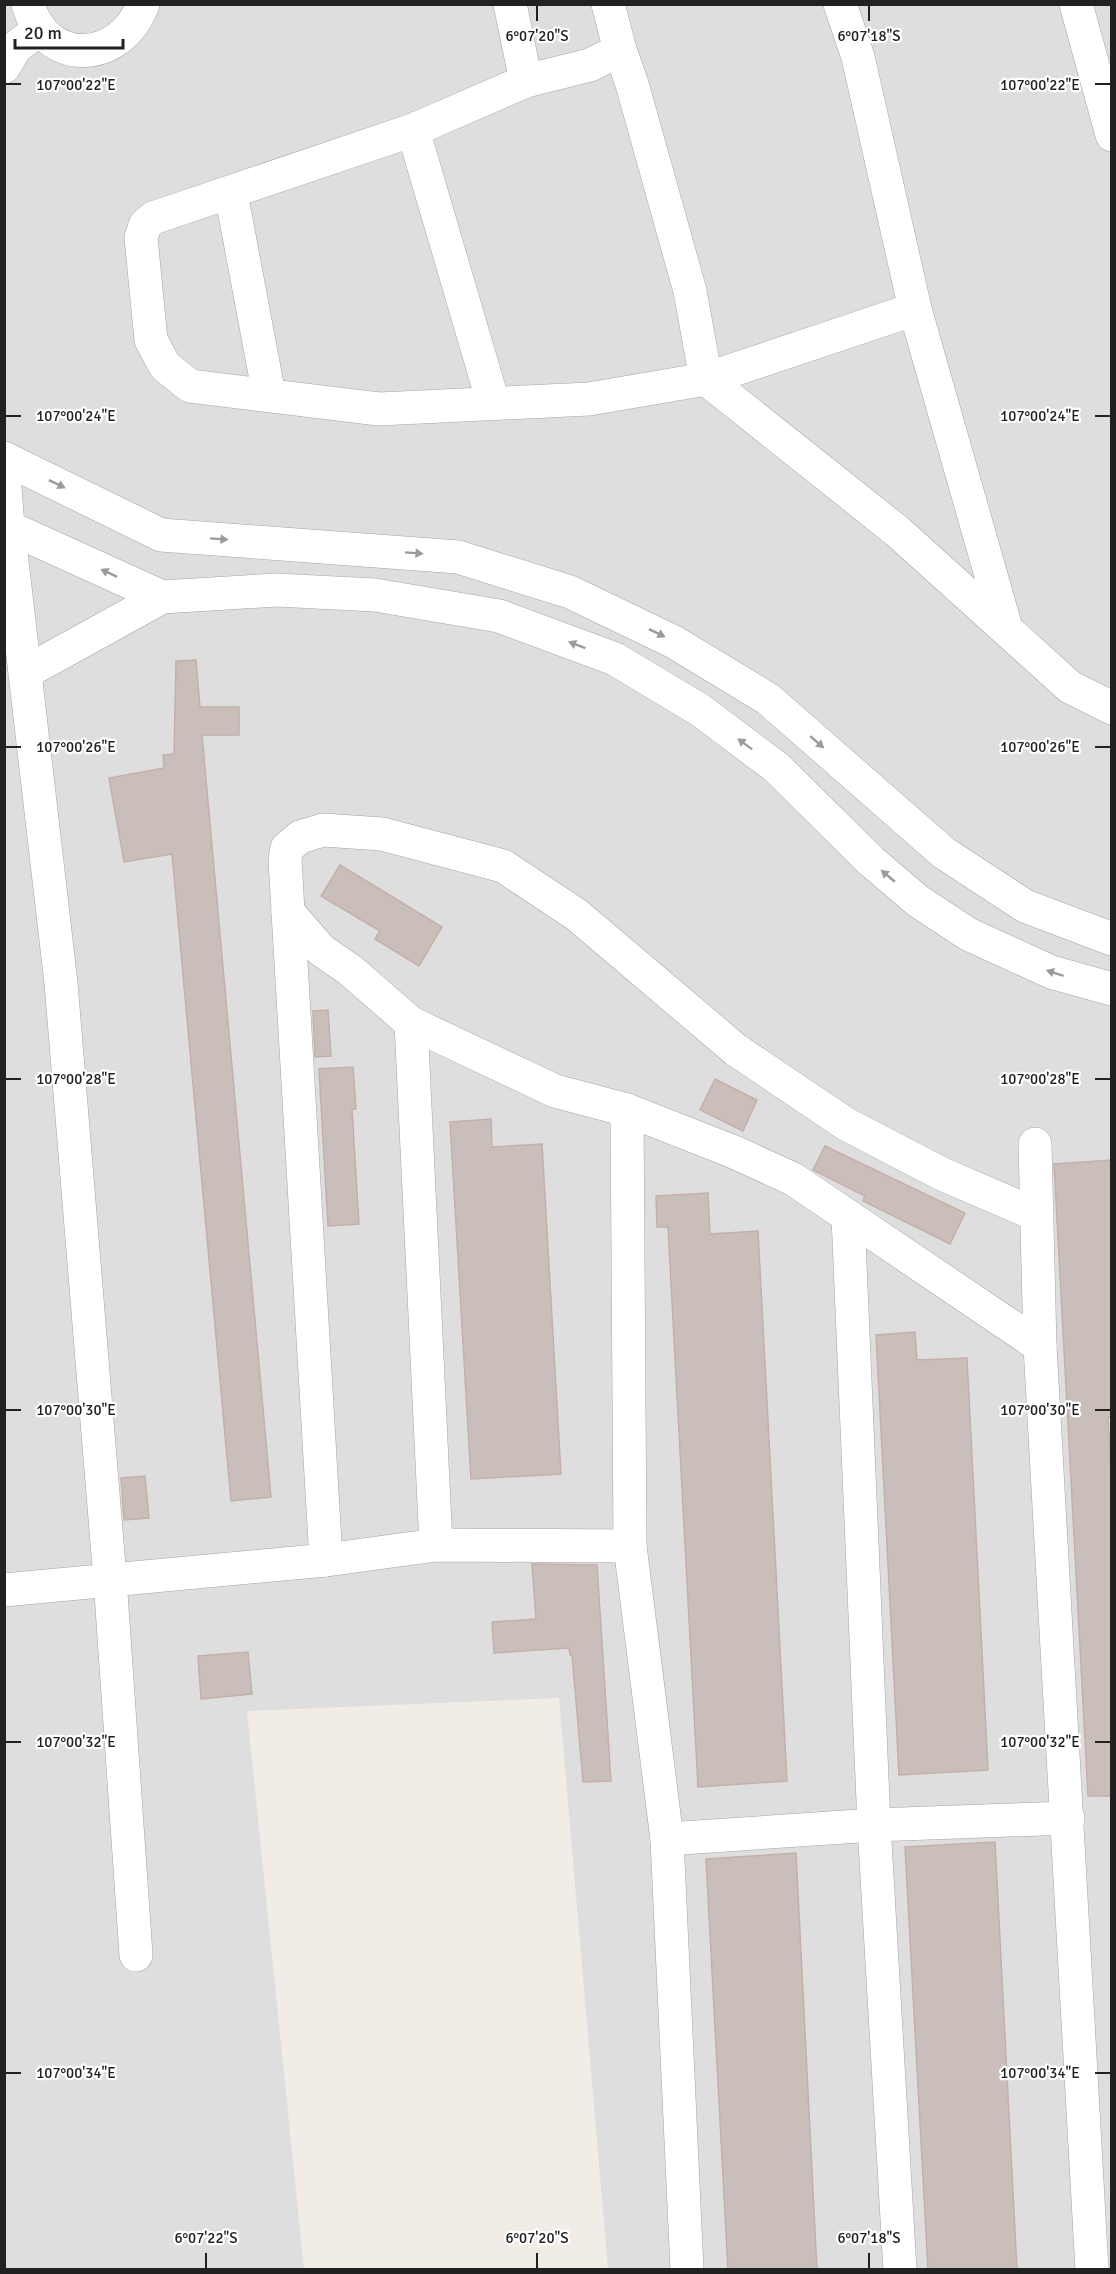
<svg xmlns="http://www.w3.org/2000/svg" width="1116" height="2274" viewBox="0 0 1116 2274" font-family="Signika,sans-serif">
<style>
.residential{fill:#dfdede}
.building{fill:#cabeba;stroke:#c4b0a9;stroke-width:1.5}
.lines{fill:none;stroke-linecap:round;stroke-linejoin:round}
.minor-casing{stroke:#a5a5a5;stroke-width:34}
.minor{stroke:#fff;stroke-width:33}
.oneway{fill:#9b9b9b}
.ticks{fill:none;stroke:#212121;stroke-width:2}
.ticks-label{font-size:15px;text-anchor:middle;fill:#212121;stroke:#fff;stroke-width:4.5;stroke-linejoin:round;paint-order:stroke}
</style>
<rect width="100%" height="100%" fill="#f2ece7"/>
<polygon class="residential" points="5,5 1111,5 1111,2269 608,2269 559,1698 247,1711 304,2269 5,2270"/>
<g class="building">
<polygon points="196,660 200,707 239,707 239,735 202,735 271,1497 231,1501 172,854 124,862 109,778 164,768 163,755 174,754 176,661"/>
<polygon points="340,865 442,927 419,966 375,939 380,931 321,896"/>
<polygon points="328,1010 331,1056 315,1057 313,1011"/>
<polygon points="353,1067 356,1109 352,1109 359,1224 328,1226 319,1069"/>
<polygon points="715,1079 757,1100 743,1131 700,1110"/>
<polygon points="491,1119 492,1147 542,1144 561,1474 471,1479 450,1122"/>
<polygon points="825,1146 965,1213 950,1244 863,1201 865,1196 813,1170"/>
<polygon points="1112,1160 1112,1417 1108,1417 1112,1490 1112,1796 1088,1796 1054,1164"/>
<polygon points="708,1193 710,1234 758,1231 787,1781 698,1787 668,1227 657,1227 656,1196"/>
<polygon points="915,1332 917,1360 967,1358 988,1770 899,1775 876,1335"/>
<polygon points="145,1476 149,1518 124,1520 121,1478"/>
<polygon points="532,1564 597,1565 611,1781 583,1782 572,1655 570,1655 569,1648 494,1653 492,1622 536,1619"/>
<polygon points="248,1652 252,1694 201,1699 198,1656"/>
<polygon points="995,1842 1017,2270 928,2270 905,1847"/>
<polygon points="796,1853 817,2270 728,2270 706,1859"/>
</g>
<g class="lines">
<g class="minor-casing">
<g id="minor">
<path d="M28,4C46,68 121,64 143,4"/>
<polyline points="510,4 526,81"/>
<polyline points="608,4 620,50"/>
<polyline points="840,4 858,57 915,309 1006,628"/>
<polyline points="1076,4 1112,135"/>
<polyline points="4,67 16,47 40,29"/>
<polyline points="413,130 493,402"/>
<polyline points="231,193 269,395"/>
<polyline points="915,309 706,379 589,399 379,409 190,386 165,366 151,340 141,238 145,225 153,218 413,130 526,81 590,65 620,50 632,84 690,291 706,379 897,531 1070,687 1112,708"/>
<polyline points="4,458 161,535 458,557 570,592 674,642 768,699 944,853 1025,906 1112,939"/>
<polyline points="4,474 8,527 61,983 110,1579 136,1955"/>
<polyline points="8,527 162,597"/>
<polyline points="26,672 162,597 276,590 375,595 499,616 615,659 700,710 777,768 871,861 918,901 968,934 1051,972 1112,989"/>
<polyline points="288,912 321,950 350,970 411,1023 555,1091 627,1110 734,1152 793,1179 1040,1346"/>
<polyline points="411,1023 436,1545"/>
<polyline points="627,1110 630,1546 667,1839 687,2270"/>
<polyline points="1035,1144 1040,1346 1092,2270"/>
<polyline points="848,1216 874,1825 900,2270"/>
<polyline points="326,1560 285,860 287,848 300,837 323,830 382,834 503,866 577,915 736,1050 846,1124 942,1174 1037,1215"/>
<polyline points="4,1590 326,1560 436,1545 630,1546"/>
<polyline points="667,1839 874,1825 1068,1818"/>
</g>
</g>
<use href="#minor" class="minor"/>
</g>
<defs><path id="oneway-solid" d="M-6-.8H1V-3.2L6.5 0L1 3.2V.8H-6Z" transform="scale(1.5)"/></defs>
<g class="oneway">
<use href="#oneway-solid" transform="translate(57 484) rotate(26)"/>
<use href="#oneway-solid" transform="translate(219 539) rotate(4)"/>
<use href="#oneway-solid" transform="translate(414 553) rotate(4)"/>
<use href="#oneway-solid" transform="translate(109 573) rotate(-155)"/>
<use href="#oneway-solid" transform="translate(657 633) rotate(26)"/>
<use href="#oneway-solid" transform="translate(577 645) rotate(-159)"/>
<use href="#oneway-solid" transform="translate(817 742) rotate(41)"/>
<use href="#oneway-solid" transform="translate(745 744) rotate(-143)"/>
<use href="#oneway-solid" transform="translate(888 876) rotate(-140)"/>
<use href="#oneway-solid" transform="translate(1055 973) rotate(-162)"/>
</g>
<path class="ticks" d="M537,6V21M869,6V21M6,84H21M1095,84H1110M6,416H21M1095,416H1110M6,747H21M1095,747H1110M6,1079H21M1095,1079H1110M6,1410H21M1095,1410H1110M6,1742H21M1095,1742H1110M6,2073H21M1095,2073H1110M206,2253V2268M537,2253V2268M869,2253V2268"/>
<g class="ticks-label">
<text x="537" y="41">6°07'20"S</text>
<text x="869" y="41">6°07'18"S</text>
<text x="1040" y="90">107°00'22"E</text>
<text x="76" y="90">107°00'22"E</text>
<text x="1040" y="421">107°00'24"E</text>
<text x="76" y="421">107°00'24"E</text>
<text x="1040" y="752">107°00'26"E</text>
<text x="76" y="752">107°00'26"E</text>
<text x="76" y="1084">107°00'28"E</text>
<text x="1040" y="1084">107°00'28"E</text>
<text x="76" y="1415">107°00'30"E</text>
<text x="1040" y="1415">107°00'30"E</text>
<text x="1040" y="1747">107°00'32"E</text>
<text x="76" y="1747">107°00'32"E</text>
<text x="1040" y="2078">107°00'34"E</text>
<text x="76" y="2078">107°00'34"E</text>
<text x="206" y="2243">6°07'22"S</text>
<text x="537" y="2243">6°07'20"S</text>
<text x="869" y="2243">6°07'18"S</text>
</g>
<rect width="1116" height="2274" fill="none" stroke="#212121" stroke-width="12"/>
<path d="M15 39v9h108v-9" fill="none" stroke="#212121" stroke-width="3"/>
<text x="24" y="39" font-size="18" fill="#212121" stroke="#ffffff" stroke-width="4.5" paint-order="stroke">20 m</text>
</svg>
